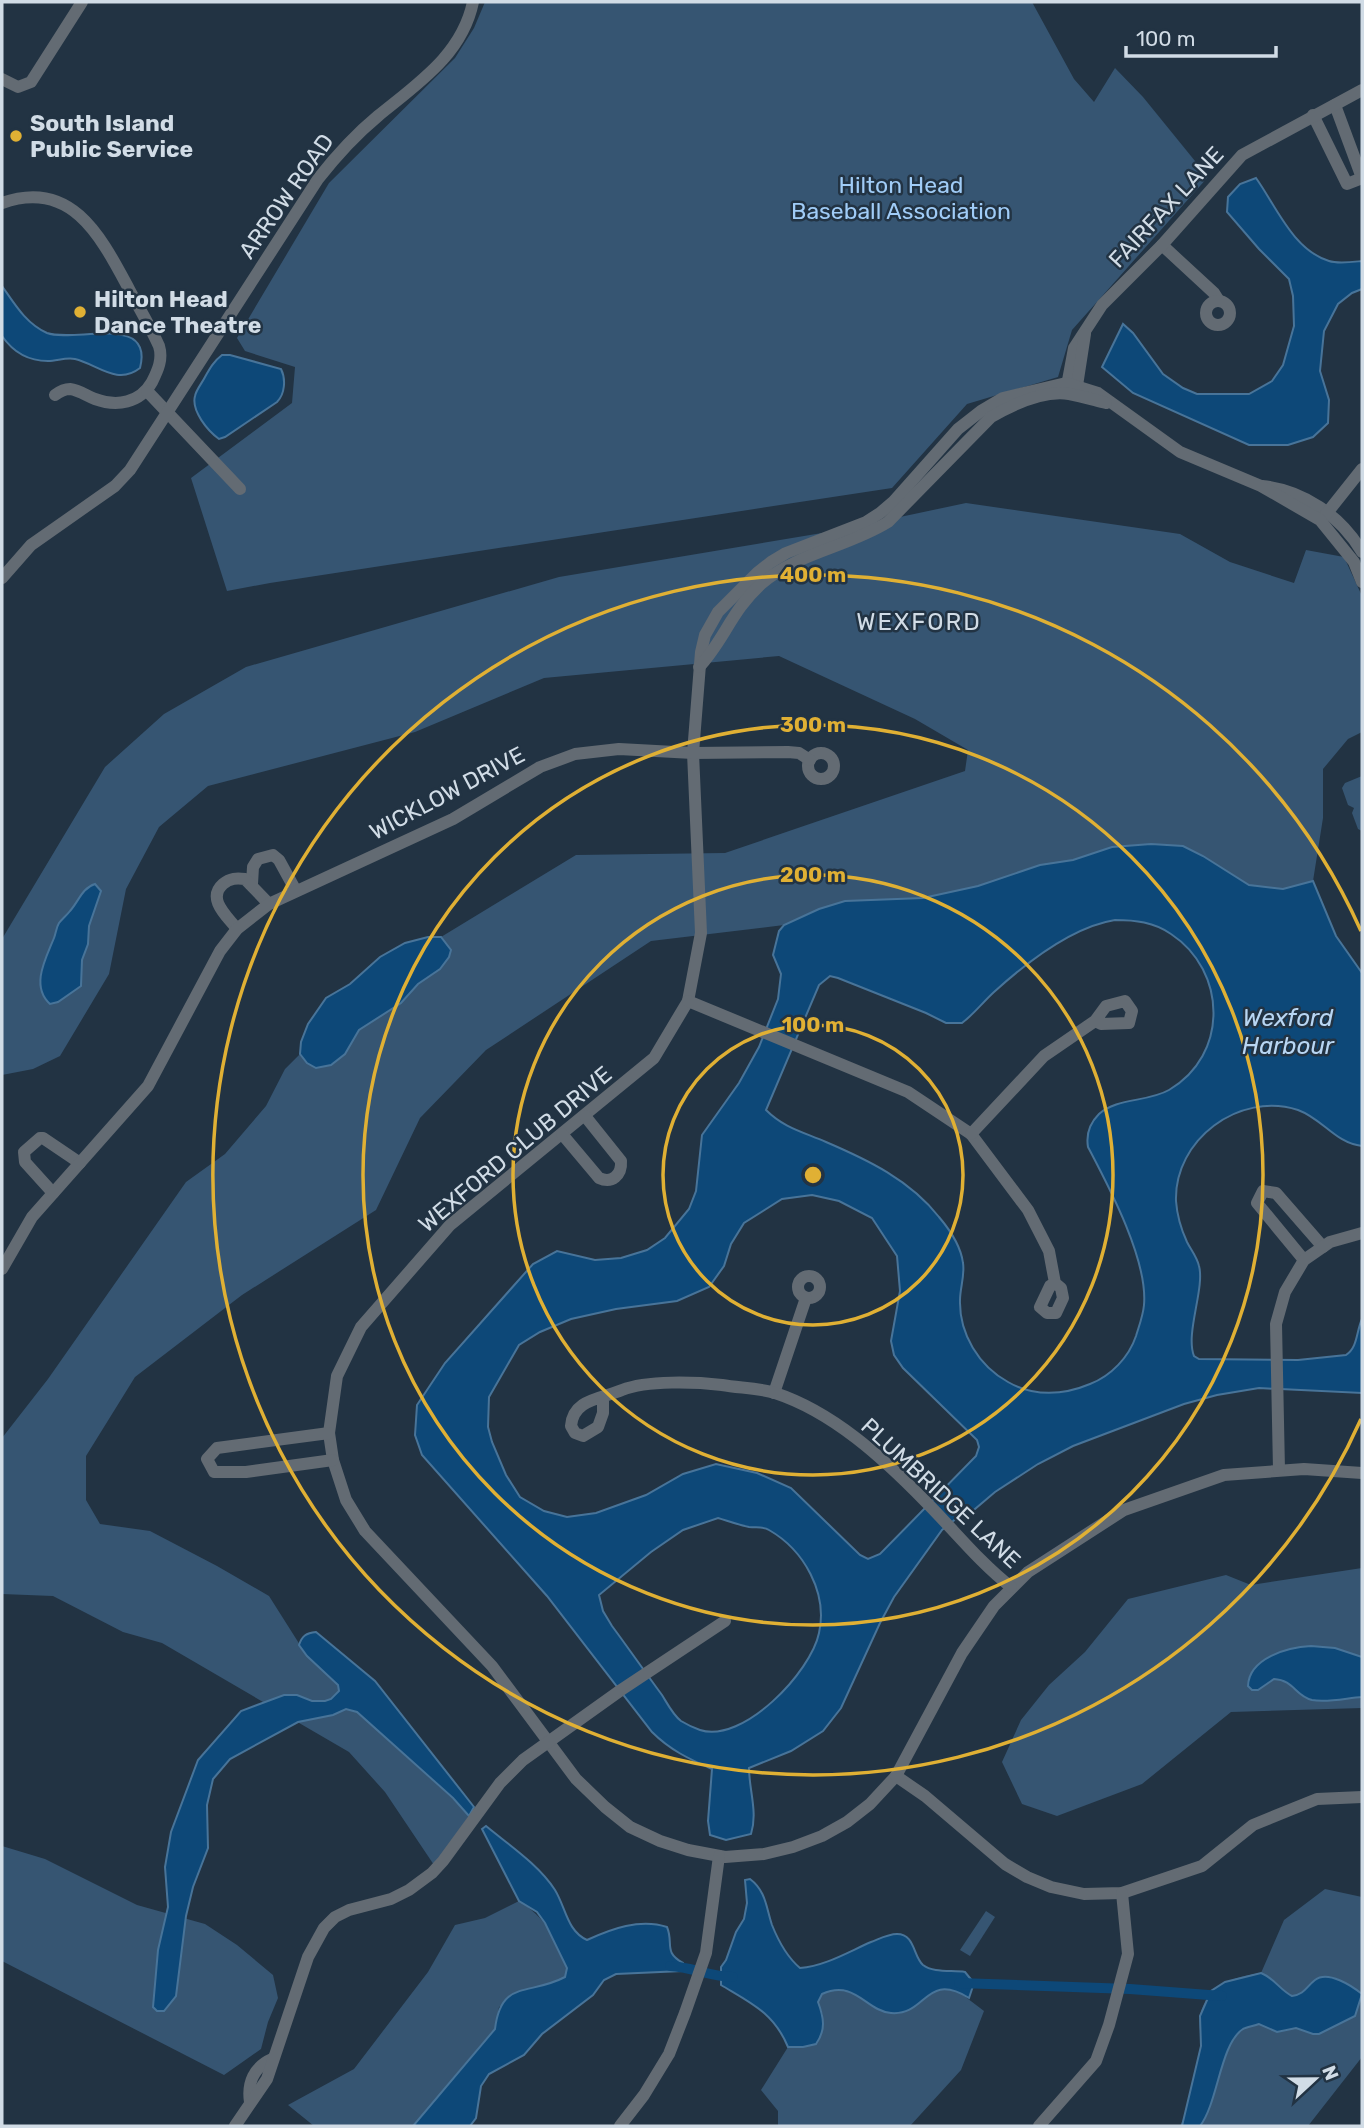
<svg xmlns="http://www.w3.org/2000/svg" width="1364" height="2128" viewBox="0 0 1364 2128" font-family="Rubik,sans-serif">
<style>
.green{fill:#365572}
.water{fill:#0d4878;stroke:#487499;stroke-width:2;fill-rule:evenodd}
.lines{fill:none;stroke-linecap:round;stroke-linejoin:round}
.canal{stroke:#0d4878;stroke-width:10}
.minor{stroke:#636b73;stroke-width:12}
.ring{fill:none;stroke:#e0b034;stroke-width:3.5}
.poi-dot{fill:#e0b034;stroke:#223343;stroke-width:2.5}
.labels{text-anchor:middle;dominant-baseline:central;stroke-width:5;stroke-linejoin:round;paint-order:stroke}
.poi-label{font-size:23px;font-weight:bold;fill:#d1dce6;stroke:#223343;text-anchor:start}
.park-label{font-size:23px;fill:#a0ccf7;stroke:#223343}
.street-label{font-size:23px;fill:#d1dce6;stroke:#223343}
.neighbourhood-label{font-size:24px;letter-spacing:2px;fill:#d1dce6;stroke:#223343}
.water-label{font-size:24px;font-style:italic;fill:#b8d6f3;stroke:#223343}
.centre{fill:#e0b034;stroke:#223343;stroke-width:3.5}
.ring-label{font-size:21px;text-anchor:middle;font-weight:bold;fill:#e0b034;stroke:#223343;stroke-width:5;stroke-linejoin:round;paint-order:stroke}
</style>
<rect width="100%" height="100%" fill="#223343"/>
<g class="green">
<polygon points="485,2 1032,2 1074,79 1094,102 1115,68 1143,97 1208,177 1072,330 1058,377 967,404 892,488 270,583 227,591 191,478 292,403 295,367 245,351 237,338 329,183 455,58 474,28"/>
<polygon points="966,503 1180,534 1230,562 1294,583 1306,550 1344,557 1362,596 1362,732 1348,739 1323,769 1323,818 1313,881 1283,889 1249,885 1203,856 1151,844 1112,847 1073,860 1040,865 978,886 923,898 845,901 819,909 784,925 651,941 486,1050 420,1118 376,1210 242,1295 135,1377 86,1456 86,1500 100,1524 150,1531 217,1566 269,1596 307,1656 331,1676 383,1736 453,1799 469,1816 434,1865 385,1792 349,1752 162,1643 123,1632 53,1596 2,1594 2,1438 48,1379 186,1182 225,1154 266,1106 285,1069 300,1054 307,1063 345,1054 359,1030 401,1003 418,984 440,969 451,950 441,937 576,855 725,853 965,771 968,750 915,719 779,656 544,678 415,732 208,786 159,827 126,889 109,974 60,1056 33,1069 2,1075 2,939 105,767 164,714 246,667 559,577 834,531"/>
<polygon points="1362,776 1362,831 1358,829 1352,813 1354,808 1348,805 1342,788 1345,783"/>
<polygon points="1362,1568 1362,1708 1231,1712 1142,1784 1057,1816 1022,1804 1002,1762 1021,1720 1049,1685 1085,1652 1128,1599 1226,1575 1251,1585"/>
<polygon points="2,1846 45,1859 137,1905 205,1924 237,1945 273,1975 278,1998 268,2022 261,2049 224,2075 2,1961"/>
<path d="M1325,1889L1362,1897V2057L1308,2126H1180C1190,2107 1198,2070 1201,2048C1202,2038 1198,2026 1200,2016C1207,1984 1234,1977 1261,1973L1284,1920Z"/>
<path d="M519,1901C545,1917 557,1939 567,1968L565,1977L499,2007L495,2028L413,2126H314L288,2105L354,2069L428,1972L455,1925L485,1918Z"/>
<polygon points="986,1911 995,1917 970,1956 960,1950"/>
<path d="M940,1988L955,1989L984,2011L961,2070L910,2126H778V2111L761,2090L788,2047H803L823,2015L818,2003L822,1994C843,1984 864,1998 881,2011L930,1995Z"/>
</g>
<g class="water">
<path d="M1256,178C1276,206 1293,250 1329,261C1338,264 1352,262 1362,261V289L1352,293L1338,304L1324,331L1320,371L1329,400L1328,423L1313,437L1288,445H1249L1133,393L1102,367L1123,324L1133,333L1163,374L1183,388L1197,394H1249L1272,381L1283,365L1294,326L1293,296L1289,279L1259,249L1227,212L1228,197L1240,184Z"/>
<path d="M2,286C14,303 26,324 47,333C74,343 154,313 140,368C117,386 97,364 75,359C66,357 57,361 48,361C28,361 13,352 2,336Z"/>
<path d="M222,355H230L281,369C286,379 285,394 277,402L225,437L219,439C208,431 191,411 195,396C196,390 202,383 205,377C210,368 214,361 222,355Z"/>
<path d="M1151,844L1183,846L1203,856L1249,885L1283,889L1313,881L1336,936L1362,973V1146C1335,1143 1323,1119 1298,1110C1239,1091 1174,1140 1176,1201C1177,1215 1181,1229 1187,1242C1191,1250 1197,1257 1199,1266C1205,1288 1185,1334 1194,1356L1199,1359L1298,1360L1346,1355C1358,1347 1356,1332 1362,1319V1393L1259,1388L1217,1395L1184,1404L1073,1446L1038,1464L995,1492L969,1514L957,1518L942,1530L894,1597L880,1623L841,1708L823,1731L791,1751L749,1768C749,1790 758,1812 751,1834L726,1840L710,1835L708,1821L712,1769C689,1759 670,1750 652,1732L547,1596L422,1455L415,1435L417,1405L445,1363L533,1264L557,1251L595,1260L621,1258L647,1250L665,1238L689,1209L696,1191L702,1135L739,1083L759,1047L778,999L781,974L773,955L779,931L784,925L819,909L845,901L923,898L978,886L1040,865L1073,860L1112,847ZM1115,920C1135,920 1154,922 1171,934C1227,971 1229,1055 1169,1090C1148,1102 1116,1098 1099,1114C1090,1123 1086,1135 1088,1147C1109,1187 1148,1260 1144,1305C1143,1316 1139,1326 1136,1336C1129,1357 1111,1376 1090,1384C1064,1395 1034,1397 1008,1382C979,1366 959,1334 960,1300C960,1288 965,1275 963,1263C961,1247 950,1230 939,1217C910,1180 868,1160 826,1142C803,1132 784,1128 766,1110L819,985L830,976L838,978L926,1013L946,1023H962C974,1014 983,1002 994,992C1026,963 1071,927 1115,920ZM812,1195L839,1201L872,1218L897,1256L900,1291L891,1341L894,1355L903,1368L977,1440L979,1447L976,1456L880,1554L868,1559L860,1555L791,1488L757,1473L716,1464L683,1474L646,1495L596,1513L567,1517L544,1511L520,1497L506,1475L492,1442L488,1427L489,1397L519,1345L540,1332L571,1319L616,1309L677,1301L709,1287L724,1266L731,1244L744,1223L782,1199ZM718,1518C728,1521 739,1525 749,1527C756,1528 764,1526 769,1530C804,1550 828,1593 819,1633C811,1672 743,1744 700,1730C694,1728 686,1724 681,1721C673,1715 667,1703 662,1695C645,1672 629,1649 612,1626L603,1611L599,1595L651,1552L683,1530Z"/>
<path d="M95,884L101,891L89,926L88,944L82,960L81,986L58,1002L50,1004C30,986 46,958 54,938C56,933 56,928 59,923C62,919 67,915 70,911C79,901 82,888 95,884Z"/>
<polygon points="428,937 441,937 451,950 449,957 440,969 418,984 401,1003 359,1030 345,1054 331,1065 316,1068 307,1063 300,1054 301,1042 308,1024 326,998 350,984 380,957 405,943"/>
<path d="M316,1632L375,1681L474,1807L469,1816L453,1798L357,1712L346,1709L333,1715L298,1722L230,1759L213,1779L207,1805L208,1848L193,1887L186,1916L176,1996L164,2011H157L153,2007L158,1950L168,1907L165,1867L171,1832L198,1760L241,1711L284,1695H297L312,1701H325L331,1699L339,1691L338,1685L307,1656L299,1645C302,1636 306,1633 316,1632Z"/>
<path d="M1311,1646L1335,1648L1362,1657V1697C1347,1698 1327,1703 1312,1700C1295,1696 1294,1680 1274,1679L1258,1690H1252L1248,1686C1249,1658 1288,1647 1311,1646Z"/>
<path d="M486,1826C509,1845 539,1865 555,1890C566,1908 567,1931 587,1940C611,1929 640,1918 667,1927C674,1944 663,1952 683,1963L682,1971L616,1974L604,1980L593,1995L542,2034L524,2055L489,2074L481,2086L476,2118L470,2126H413L495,2029C501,1979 529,1996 565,1977L567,1968L545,1923L537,1912L519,1901L482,1829Z"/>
<path d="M750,1879C766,1891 766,1907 772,1925C778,1940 787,1957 800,1968C825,1966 848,1952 871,1942C879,1939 888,1934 897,1934C915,1934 913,1956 923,1965C933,1973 952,1970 965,1972L974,1983L969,1998C925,1971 927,2016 891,2013C866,2011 855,1979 822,1994L818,2002C824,2018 826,2030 816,2044L803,2047H788C774,2013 751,2003 721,1985V1967L726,1960L736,1932L744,1919L747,1903L745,1880Z"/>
<path d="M1261,1973C1274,1978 1280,1990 1292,1996C1305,1994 1306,1987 1315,1980C1328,1970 1352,1986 1362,1994L1355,2016L1319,2034H1313L1296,2028L1277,2032L1259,2024C1254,2026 1247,2027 1243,2029C1220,2044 1218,2103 1200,2126H1182L1201,2046L1200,2016L1211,1991L1225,1982Z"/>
</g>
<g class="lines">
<g class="canal">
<path d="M670,1966C692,1967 711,1977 733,1977"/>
<polyline points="959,1983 1130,1989 1222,1996"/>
</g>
<g class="minor">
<polyline points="2,79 18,87 31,82 82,2"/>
<polyline points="1335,105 1362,178"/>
<polyline points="1313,115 1347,184 1362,178"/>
<path d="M2,203C72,178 101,237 129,289C139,308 150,326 159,346C163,359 158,370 152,382C140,403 117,407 95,399C87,396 79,390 70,389C64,389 59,392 55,395"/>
<polyline points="1162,245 1214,293 1219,301"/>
<circle cx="1218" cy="313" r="12"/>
<polyline points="147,391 240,489"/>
<polyline points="1066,391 1074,348 1102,305 1162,245 1242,155 1362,90"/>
<polyline points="1076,392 1085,334"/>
<path d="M1262,486C1303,490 1341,516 1362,552"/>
<polyline points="1323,518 1362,469"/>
<path d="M2,578L31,545L115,486L130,470L318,179C336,156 355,135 378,116C417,84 462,55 473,2"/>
<polyline points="1362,582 1354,562 1320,520 1261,486 1180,452 1098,393 1066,383 1003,398 981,411 958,429 894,501 880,513 866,522 786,553 771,562 757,573 718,612 705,635 701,652 693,753 701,933 688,1001 654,1058 450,1225 361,1327 337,1376 329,1433 333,1460 346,1500 365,1531 492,1666 576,1779 605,1807 630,1827 660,1841 688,1850 725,1857 764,1854 793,1847 822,1836 847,1822 870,1804 896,1776 962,1653 994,1606 1028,1572 1124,1510 1224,1475 1304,1469 1362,1473"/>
<path d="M699,667C723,642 732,610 761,584C797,553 848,547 888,522L991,417C1012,405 1044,390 1069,394C1081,396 1094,400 1106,403"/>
<circle cx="821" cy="766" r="13"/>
<polyline points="252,884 253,867 258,859 273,855 279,860 296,891"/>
<path d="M237,929C228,917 206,899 223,884C230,878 237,878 245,879L269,904"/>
<polyline points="688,1001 908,1092 971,1134 1028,1210 1049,1251 1055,1283 1061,1288 1063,1298 1056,1313 1047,1313 1040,1307 1050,1286 1055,1283"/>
<path d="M562,1134L599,1178C612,1184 622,1175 621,1161L585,1116"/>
<polyline points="971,1134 1044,1056 1095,1021 1106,1006 1125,1001 1132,1011 1129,1023 1101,1024 1095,1021"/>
<polyline points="53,1193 25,1162 24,1152 40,1138 43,1138 80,1163"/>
<polyline points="1304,1260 1257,1203 1263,1191 1276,1193 1323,1247"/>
<polyline points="2,1269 32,1217 148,1086 220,951 237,929 269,904 453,819 540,767 575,754 619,749 693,753 788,752 799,753 810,760"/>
<circle cx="809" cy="1287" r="11"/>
<polyline points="774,1393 806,1298"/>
<path d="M603,1398V1413L598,1427L583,1436L575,1433L571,1426C573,1399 601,1399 622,1390C647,1380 696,1382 722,1385C739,1388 759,1388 775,1393C833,1412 883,1458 925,1501C954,1530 979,1562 1011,1587"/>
<polyline points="329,1433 217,1448 207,1459 214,1472 246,1472 333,1460"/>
<polyline points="1279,1470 1276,1324 1285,1292 1304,1260 1330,1242 1362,1233"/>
<polyline points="896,1776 925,1796 1005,1864 1027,1877 1051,1887 1084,1894 1122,1893 1202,1866 1253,1825 1317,1799 1362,1797"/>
<path d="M250,2102C247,2083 254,2067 272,2059"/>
<polyline points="235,2126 267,2079 308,1957 324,1928 335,1917 349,1910 391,1899 409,1890 432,1873 443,1861 500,1783 523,1760 621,1690 725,1621"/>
<polyline points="620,2126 644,2095 669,2054 685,2013 706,1953 719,1856"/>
<polyline points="1039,2126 1096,2061 1109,2025 1128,1954 1122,1893"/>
</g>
</g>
<g class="ring">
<circle cx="813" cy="1175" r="150"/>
<circle cx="813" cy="1175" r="300"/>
<circle cx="813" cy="1175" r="450"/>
<path d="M1361 1419A600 600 0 1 1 1361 931"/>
</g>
<g class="poi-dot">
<circle cx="16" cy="136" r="7"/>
<circle cx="80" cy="312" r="7"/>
</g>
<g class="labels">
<g class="poi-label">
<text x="30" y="123">South Island<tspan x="30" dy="26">Public Service</tspan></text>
<text x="94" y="299">Hilton Head<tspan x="94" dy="26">Dance Theatre</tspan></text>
</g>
<g class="park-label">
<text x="901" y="185">Hilton Head<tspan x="901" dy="26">Baseball Association</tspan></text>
</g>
<g class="street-label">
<text transform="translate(286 196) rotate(-55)">ARROW ROAD</text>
<text transform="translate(1166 207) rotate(-47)">FAIRFAX LANE</text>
<text transform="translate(447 793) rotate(-28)">WICKLOW DRIVE</text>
<text transform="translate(515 1149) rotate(-40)">WEXFORD CLUB DRIVE</text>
<text transform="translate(941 1493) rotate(43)">PLUMBRIDGE LANE</text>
</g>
<g class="neighbourhood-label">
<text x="919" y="622">WEXFORD</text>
</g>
<g class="water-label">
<text x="1288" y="1018">Wexford<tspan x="1288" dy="28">Harbour</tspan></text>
</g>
</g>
<circle cx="813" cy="1175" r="10" class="centre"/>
<g class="ring-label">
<text x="813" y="582">400 m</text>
<text x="813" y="732">300 m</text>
<text x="813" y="882">200 m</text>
<text x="813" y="1032">100 m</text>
</g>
<rect width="1364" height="2128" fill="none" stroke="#d1dce6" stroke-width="7"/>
<g transform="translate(1315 2079) rotate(68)" stroke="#223343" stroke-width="5" paint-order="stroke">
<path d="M0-5L12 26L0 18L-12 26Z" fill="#d1dce6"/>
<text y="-10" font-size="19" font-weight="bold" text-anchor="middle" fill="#d1dce6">N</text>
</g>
<path d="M1126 46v10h150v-10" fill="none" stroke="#d1dce6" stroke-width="3.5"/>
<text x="1136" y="46" font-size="21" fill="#d1dce6" stroke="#223343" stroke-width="5" paint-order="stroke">100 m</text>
</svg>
